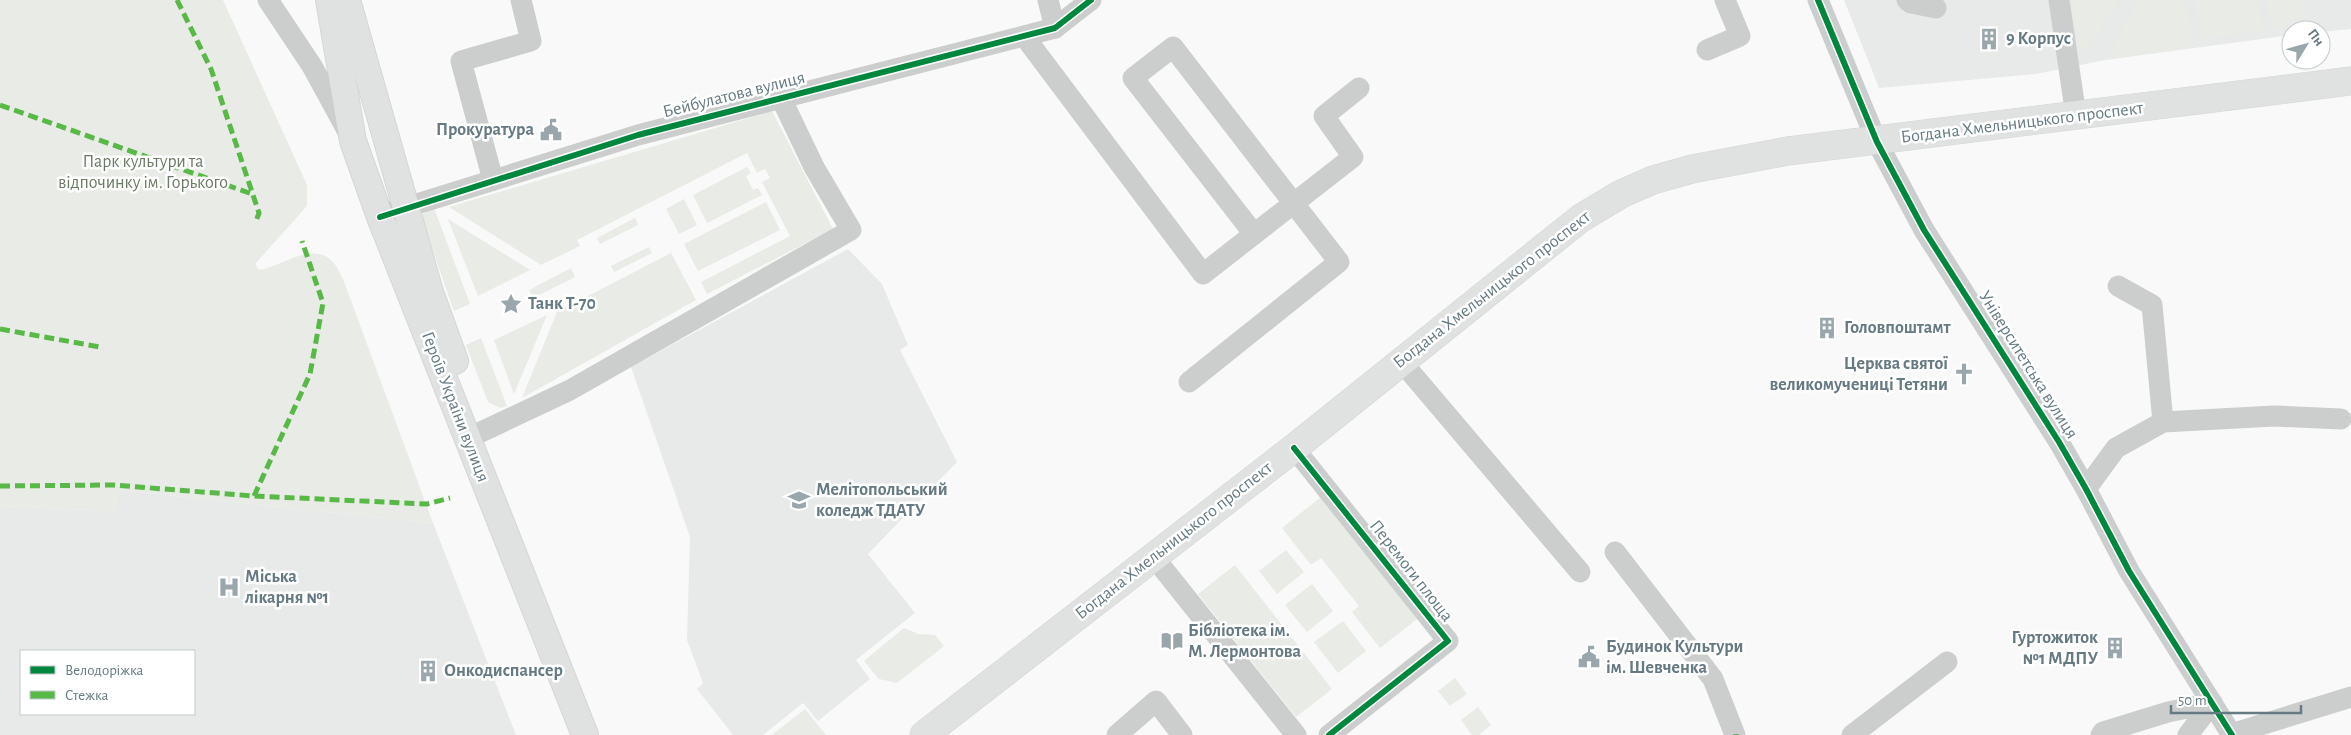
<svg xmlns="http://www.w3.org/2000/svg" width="2351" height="735" viewBox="0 0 2351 735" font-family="'Alegreya Sans',sans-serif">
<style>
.built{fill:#e8eae9;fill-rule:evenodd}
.green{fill:#e8ebe6}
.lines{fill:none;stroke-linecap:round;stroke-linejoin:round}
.major-casing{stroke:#d5d6d7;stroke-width:28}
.highway-casing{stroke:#d5d6d6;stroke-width:29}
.minor{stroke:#cccece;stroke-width:21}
.major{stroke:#e0e1e1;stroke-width:26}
.highway{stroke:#e0e1e1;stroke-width:28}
.quiet{stroke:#58b947;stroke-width:5;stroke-dasharray:10 5;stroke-linecap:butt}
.cycleway-casing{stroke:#fff;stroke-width:9}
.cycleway{stroke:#00873e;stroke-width:6}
.labels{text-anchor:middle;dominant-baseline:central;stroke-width:5;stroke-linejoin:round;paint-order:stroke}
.poi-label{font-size:18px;font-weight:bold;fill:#657a83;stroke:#fff;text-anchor:start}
.street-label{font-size:18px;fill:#657a83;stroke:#fff}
.park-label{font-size:18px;fill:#6b7a64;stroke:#fff}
</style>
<rect width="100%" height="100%" fill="#f9f9f9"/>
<g class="built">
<polygon points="1844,0 2351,0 2351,29 2321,32 2321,30 2291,30 2291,35 2105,60 2036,74 1879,88"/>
<polygon points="848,249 882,284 908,345 900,350 957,462 868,554 915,613 856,660 870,679 818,721 803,703 763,735 733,735 697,689 703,683 687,640 690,537 631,367"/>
<path d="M117,490L433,523L516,735H0V506L115,511ZM21,651H194V714H21Z"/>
</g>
<g class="green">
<path d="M0,0H223L307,185V206L255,264L259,270C282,267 312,240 333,262C337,266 340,274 343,279L433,523L117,490L115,511L0,506Z"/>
<polygon points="2071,0 2118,0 2087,51 2079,48"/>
<polygon points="2139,0 2185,0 2194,47 2105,60"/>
<polygon points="2195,0 2257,0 2262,30 2202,40"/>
<polygon points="2267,0 2306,0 2302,26 2273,30"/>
<polygon points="772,111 833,229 707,294 701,282 790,236 762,182 770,178 765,169 757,173 747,153 577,240 580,246 541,265 449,207"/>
<polygon points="747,167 751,173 746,176 753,190 758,188 762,195 707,223 693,195"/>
<polygon points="684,199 697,225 679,234 666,209"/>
<polygon points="766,202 780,230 698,271 684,244"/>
<polygon points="434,208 470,304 454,311 421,217 427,210"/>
<polygon points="635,218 638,225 600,244 597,238"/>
<polygon points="448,219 530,270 478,296"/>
<polygon points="649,247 652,253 614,272 611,266"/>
<polygon points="671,253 696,300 522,398 557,312"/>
<polygon points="571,268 575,277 533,298 529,290"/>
<polygon points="547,315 514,394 494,340"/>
<polygon points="481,338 507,406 500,408 488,402 466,345"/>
<polygon points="1321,497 1417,619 1380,648 1352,612 1359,606 1321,558 1311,565 1282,528"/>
<polygon points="1286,550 1304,572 1277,594 1259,571"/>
<polygon points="1235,565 1332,689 1296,717 1198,594"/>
<polygon points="1312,584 1333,611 1307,632 1285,605"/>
<polygon points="1343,621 1366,651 1338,673 1314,642"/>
<polygon points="904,628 918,634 935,635 944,646 897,683 879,679 864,661"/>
<polygon points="1455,678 1467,694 1450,706 1438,691"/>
<polygon points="1478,707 1491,725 1479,735 1472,735 1461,720"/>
<polygon points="805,709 826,735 772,735"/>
</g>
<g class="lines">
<g class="major-casing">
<g id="major">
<polyline points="329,0 353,141 380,217 585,735"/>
<polyline points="347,0 430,292 455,361"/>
</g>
</g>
<g class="highway-casing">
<polyline id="highway" points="924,735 1294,448 1581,218 1621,194 1653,180 1692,169 1788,151 2351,81"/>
</g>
<g class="minor">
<polyline points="268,0 312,66 348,132"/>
<polyline points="1048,0 1055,28"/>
<polyline points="1818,0 1877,142 1924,230 2059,442 2086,489 2129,571 2232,735"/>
<polyline points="1907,0 1911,3 1936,8"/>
<polyline points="2059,0 2076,116"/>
<polyline points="1024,36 1203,274 1353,157 1324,116 1359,88"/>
<polyline points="1707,50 1740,36 1725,0"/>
<polyline points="493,180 461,61 531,41 521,0"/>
<polyline points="391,212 638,135 1055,28 1091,0"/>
<polyline points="2118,286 2152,305 2163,422"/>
<polyline points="1401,361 1580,572"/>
<polyline points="1189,382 1339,262 1173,47 1133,78 1254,234"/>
<polyline points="481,432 570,390 851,230 814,167 781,98"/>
<polyline points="1294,448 1448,641 1329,735"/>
<polyline points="2086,489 2116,448 2163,422 2274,416 2341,419"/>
<polyline points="1615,552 1713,679 1735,735"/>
<polyline points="1153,556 1296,735"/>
<polyline points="2231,734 2351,697"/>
<polyline points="1117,735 1156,701 1182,735"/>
<polyline points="1852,735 1947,662"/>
<polyline points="2101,735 2103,732 2168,712 2212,703"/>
<polyline points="2188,735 2212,703"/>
</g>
<use href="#major" class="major"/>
<use href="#highway" class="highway"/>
<g class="quiet">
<polyline points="177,0 211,69 259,213 256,221"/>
<polyline points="0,105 252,194"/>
<polyline points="0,329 100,347"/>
<polyline points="0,486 113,485 254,496 427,504 450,498"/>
<polyline points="254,496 310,374 323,303 302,241"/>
<polyline points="1736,734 1736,735"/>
</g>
<g class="cycleway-casing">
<g id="cycleway">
<polyline points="1818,0 1877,142 1924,230 2059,442 2086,489 2129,571 2232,735"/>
<polyline points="380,217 638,135 1055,28 1091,0"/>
<polyline points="1294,448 1448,641 1329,735"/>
</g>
</g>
<use href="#cycleway" class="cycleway"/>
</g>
<defs>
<g id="building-bare" transform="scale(1.725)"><path d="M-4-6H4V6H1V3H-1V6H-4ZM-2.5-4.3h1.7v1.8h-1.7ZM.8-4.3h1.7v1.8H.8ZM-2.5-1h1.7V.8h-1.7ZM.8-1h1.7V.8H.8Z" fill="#99a6ac" stroke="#fff" stroke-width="2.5" paint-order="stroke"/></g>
<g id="civic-bare" transform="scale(1.725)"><path d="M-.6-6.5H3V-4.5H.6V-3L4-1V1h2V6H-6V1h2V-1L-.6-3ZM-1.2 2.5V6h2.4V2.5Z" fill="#99a6ac" stroke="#fff" stroke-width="2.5" paint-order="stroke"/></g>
<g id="sight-bare" transform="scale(1.725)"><path d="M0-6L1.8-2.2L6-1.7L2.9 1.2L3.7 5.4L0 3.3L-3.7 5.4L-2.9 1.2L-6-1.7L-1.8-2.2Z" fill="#99a6ac" stroke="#fff" stroke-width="2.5" paint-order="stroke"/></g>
<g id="church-bare" transform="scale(1.725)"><path d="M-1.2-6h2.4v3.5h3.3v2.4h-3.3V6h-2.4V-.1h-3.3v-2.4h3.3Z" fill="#99a6ac" stroke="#fff" stroke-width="2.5" paint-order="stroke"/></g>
<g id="university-bare" transform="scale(1.725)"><path d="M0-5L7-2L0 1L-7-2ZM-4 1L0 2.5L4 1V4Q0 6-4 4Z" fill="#99a6ac" stroke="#fff" stroke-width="2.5" paint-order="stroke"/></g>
<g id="hospital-bare" transform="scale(1.725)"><path d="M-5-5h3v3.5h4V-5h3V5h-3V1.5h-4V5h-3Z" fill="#99a6ac" stroke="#fff" stroke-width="2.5" paint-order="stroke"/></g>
<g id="library-bare" transform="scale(1.725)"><path d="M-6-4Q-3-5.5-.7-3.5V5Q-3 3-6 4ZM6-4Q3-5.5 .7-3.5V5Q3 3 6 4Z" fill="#99a6ac" stroke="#fff" stroke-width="2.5" paint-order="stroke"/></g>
</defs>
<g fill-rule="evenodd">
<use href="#building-bare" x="1989" y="39"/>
<use href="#civic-bare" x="551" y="130"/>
<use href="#sight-bare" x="511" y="304"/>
<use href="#building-bare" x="1827" y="328"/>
<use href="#church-bare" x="1964" y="374"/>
<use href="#university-bare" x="799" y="500"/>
<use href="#hospital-bare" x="229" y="587"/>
<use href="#library-bare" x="1172" y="641"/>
<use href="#building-bare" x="2115" y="648"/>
<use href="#civic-bare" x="1589" y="657"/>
<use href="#building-bare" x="428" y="671"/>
</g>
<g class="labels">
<g class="poi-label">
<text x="2006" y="39">9 Корпус</text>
<text x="534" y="130" text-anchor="end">Прокуратура</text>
<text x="528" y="304">Танк Т-70</text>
<text x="1844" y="328">Головпоштамт</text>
<text x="1948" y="364" text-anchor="end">Церква святої<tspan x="1948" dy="21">великомучениці Тетяни</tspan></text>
<text x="816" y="490">Мелітопольський<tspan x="816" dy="21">коледж ТДАТУ</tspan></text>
<text x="245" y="577">Міська<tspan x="245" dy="21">лікарня №1</tspan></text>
<text x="1188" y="631">Бібліотека ім.<tspan x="1188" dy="21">М. Лермонтова</tspan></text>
<text x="2098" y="638" text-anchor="end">Гуртожиток<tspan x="2098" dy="21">№1 МДПУ</tspan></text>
<text x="1606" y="647">Будинок Культури<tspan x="1606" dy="21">ім. Шевченка</tspan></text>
<text x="444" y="671">Онкодиспансер</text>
</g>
<g class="street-label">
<text transform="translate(734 95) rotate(-14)">Бейбулатова вулиця</text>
<text transform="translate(2022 123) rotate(-7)">Богдана Хмельницького проспект</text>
<text transform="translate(1492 290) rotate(-38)">Богдана Хмельницького проспект</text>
<text transform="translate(2028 365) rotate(58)">Університетська вулиця</text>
<text transform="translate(455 407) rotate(69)">Героїв України вулиця</text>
<text transform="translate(1174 541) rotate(-38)">Богдана Хмельницького проспект</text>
<text transform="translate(1411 571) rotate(52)">Перемоги площа</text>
</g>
<g class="park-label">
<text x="143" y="162">Парк культури та<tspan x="143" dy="21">відпочинку ім. Горького</tspan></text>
</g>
</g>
<rect x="20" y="650" width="175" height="65" fill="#ffffff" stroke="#c1cacd"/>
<rect x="30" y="666" width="25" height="8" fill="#00873e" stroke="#c1cacd"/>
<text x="65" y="675" font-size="15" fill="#657a83">Велодоріжка</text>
<rect x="30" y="691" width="25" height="8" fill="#58b947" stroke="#c1cacd"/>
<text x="65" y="700" font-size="15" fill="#657a83">Стежка</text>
<g transform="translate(2306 45) rotate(53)"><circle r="24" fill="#ffffff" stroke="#c1cacd"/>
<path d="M0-4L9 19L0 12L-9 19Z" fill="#99a6ac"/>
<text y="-8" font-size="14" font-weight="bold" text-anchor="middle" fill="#657a83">Пн</text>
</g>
<path d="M2171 705v8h130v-8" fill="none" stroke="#657a83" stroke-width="2.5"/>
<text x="2178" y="705" font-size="15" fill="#657a83" stroke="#ffffff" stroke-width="4" paint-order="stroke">50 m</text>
</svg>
